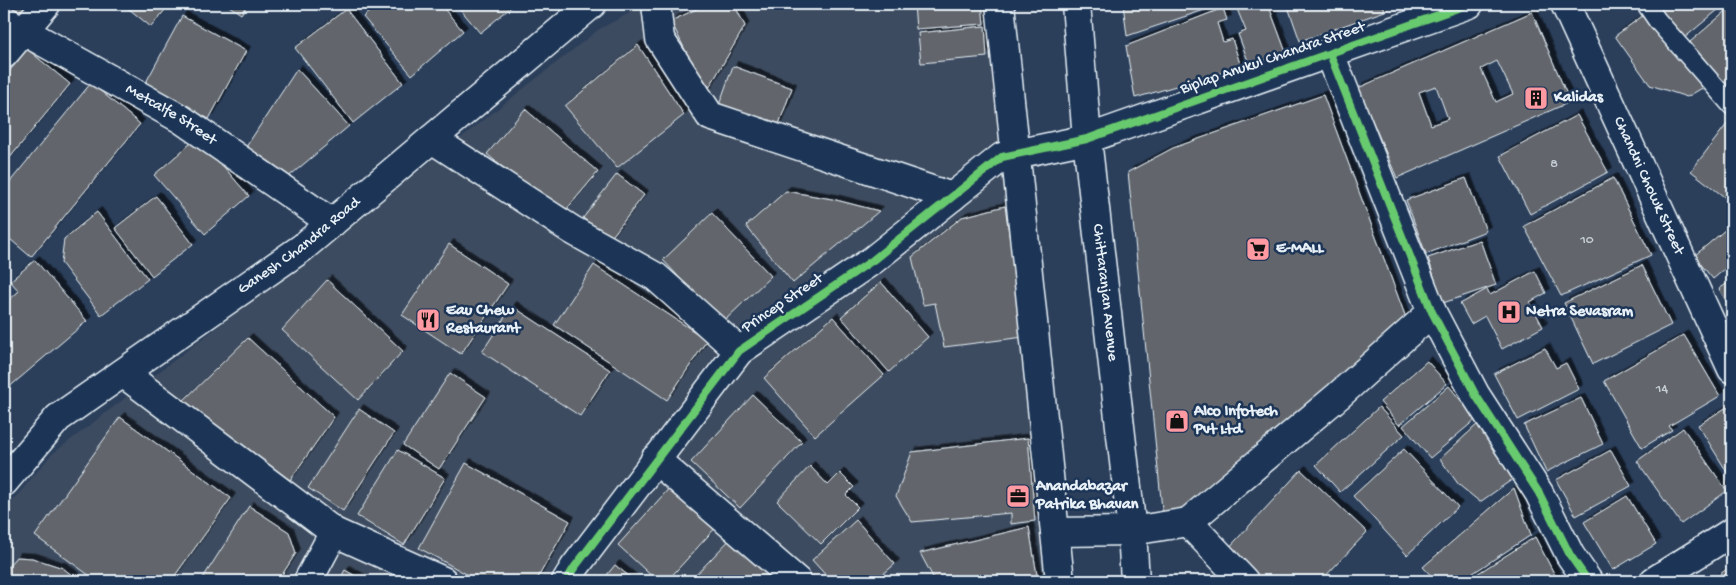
<svg xmlns="http://www.w3.org/2000/svg" width="1736" height="585" viewBox="0 0 1736 585" font-family="'Gochi Hand',sans-serif">
<style>
.built{fill:#3c4b60}
.building{fill:#62666c;stroke:#e8f1f8;fill-rule:evenodd;filter:url(#shadow)}
.lines{fill:none;stroke-linecap:round;stroke-linejoin:round}
.service-casing{stroke:#e8f1f8;stroke-width:21}
.minor-casing{stroke:#e8f1f8;stroke-width:31}
.tertiary-casing{stroke:#e8f1f8;stroke-width:31}
.secondary-casing{stroke:#e8f1f8;stroke-width:31}
.primary-casing{stroke:#e8f1f8;stroke-width:31}
.service{stroke:#1d3557;stroke-width:18}
.minor{stroke:#1d3557;stroke-width:28}
.tertiary{stroke:#1d3557;stroke-width:28}
.secondary{stroke:#1d3557;stroke-width:28}
.primary{stroke:#1d3557;stroke-width:28}
.cycleway-casing{stroke:#1d3557;stroke-width:11}
.cycleway{stroke:#67ca6e;stroke-width:8}
.labels{text-anchor:middle;dominant-baseline:central;stroke-width:5;stroke-linejoin:round;paint-order:stroke}
.number-label{font-size:14px;fill:#c6ced5}
.street-label{font-size:16px;fill:#e8f1f8;stroke:#1d3557}
.poi-label{font-size:16px;font-weight:bold;fill:#e8f1f8;stroke:#1d3557;text-anchor:start}
</style>
<defs>
<filter id="shadow"><feDropShadow dx="4.5" dy="-4.5" stdDeviation="0" flood-color="#0009"/></filter>
</defs>
<rect width="100%" height="100%" fill="#2b3f5b"/>
<filter id="ink" filterUnits="userSpaceOnUse"><feTurbulence type="fractalNoise" baseFrequency=".02" numOctaves="2"/><feDisplacementMap in="SourceGraphic" scale="10" xChannelSelector="R" yChannelSelector="G"/><feConvolveMatrix kernelMatrix="1 2 1 2 8 2 1 2 1" color-interpolation-filters="sRGB"/></filter>
<g filter="url(#ink)">
<polygon class="built" points="646,4 993,4 1049,581 4,581 4,511 51,455 332,239 598,30"/>
<g class="building">
<polygon points="4,4 32,4 20,19 4,7"/>
<polygon points="123,4 170,4 151,27"/>
<polygon points="226,4 248,4 241,14"/>
<polygon points="378,4 440,4 463,31 412,75 363,17"/>
<polygon points="456,4 515,4 480,33"/>
<polygon points="707,4 734,4 745,26 706,93 671,21"/>
<polygon points="914,4 982,4 984,24 916,29"/>
<polygon points="1123,4 1215,4 1216,6 1127,36"/>
<polygon points="1251,4 1268,4 1287,55 1251,69 1238,34 1246,31 1237,9"/>
<polygon points="1287,4 1383,4 1385,11 1300,41"/>
<polygon points="1654,4 1725,4 1683,39"/>
<polygon points="1732,6 1732,88 1730,90 1690,42"/>
<polygon points="1223,8 1227,20 1217,23 1223,42 1232,39 1241,67 1135,98 1126,46"/>
<polygon points="346,9 403,83 353,123 295,48"/>
<path d="M1532,12L1570,102L1397,178L1358,88ZM1497,61L1513,94L1496,102L1481,69ZM1436,86L1448,119L1431,125L1419,92Z"/>
<polygon points="1648,12 1709,84 1687,97 1650,85 1615,36"/>
<polygon points="182,16 246,51 209,119 145,84"/>
<polygon points="985,26 987,57 921,63 918,33"/>
<polygon points="638,45 684,115 617,168 565,106"/>
<polygon points="27,49 70,84 4,165 4,78"/>
<polygon points="733,66 792,88 778,127 719,105"/>
<polygon points="297,69 349,126 286,179 244,150"/>
<polygon points="91,83 140,124 31,257 4,234 4,189"/>
<polygon points="1323,95 1409,326 1191,518 1163,519 1128,172 1173,148"/>
<polygon points="525,109 598,172 560,217 487,154"/>
<polygon points="1577,115 1608,172 1530,214 1500,156"/>
<polygon points="1727,124 1732,128 1732,203 1691,171"/>
<polygon points="198,137 249,196 205,234 154,175"/>
<polygon points="617,174 644,195 610,239 583,218"/>
<polygon points="1466,178 1486,231 1426,254 1406,200"/>
<polygon points="1613,178 1651,255 1561,296 1524,226"/>
<polygon points="786,191 832,199 879,211 793,283 746,226"/>
<polygon points="156,196 193,244 152,276 115,228"/>
<polygon points="1005,206 1024,337 944,347 935,303 923,305 912,257 962,217"/>
<polygon points="97,212 148,279 101,315 61,263 64,239"/>
<polygon points="712,213 771,276 722,323 663,260"/>
<polygon points="1732,224 1732,263 1713,279 1694,256"/>
<polygon points="1480,240 1496,285 1443,303 1428,258"/>
<polygon points="449,244 508,284 461,354 402,315"/>
<polygon points="35,260 87,321 7,389 4,385 4,305 19,291 10,281"/>
<polygon points="594,265 707,340 667,400 554,325"/>
<polygon points="1642,265 1671,325 1593,364 1564,303"/>
<polygon points="1535,271 1546,293 1530,302 1543,327 1502,349 1485,316 1471,324 1460,304 1487,289 1490,295"/>
<polygon points="327,280 403,351 358,400 282,330"/>
<polygon points="1732,280 1732,311 1719,289"/>
<polygon points="881,282 928,337 889,372 841,317"/>
<polygon points="512,306 610,370 580,416 482,352"/>
<polygon points="833,317 884,375 815,436 764,378"/>
<polygon points="1684,335 1720,396 1669,426 1672,430 1642,448 1604,381"/>
<polygon points="248,338 334,417 290,480 181,403"/>
<polygon points="1545,348 1556,368 1566,363 1579,389 1518,420 1494,374"/>
<polygon points="1427,361 1447,384 1399,425 1380,402"/>
<polygon points="450,373 486,397 439,469 403,445"/>
<polygon points="1449,386 1476,419 1430,458 1403,426"/>
<polygon points="753,395 802,442 740,508 691,462"/>
<polygon points="1581,398 1603,444 1546,472 1524,425"/>
<polygon points="1379,407 1404,435 1340,492 1316,465"/>
<polygon points="1727,407 1732,415 1732,480 1698,425"/>
<polygon points="359,409 394,433 343,511 308,488"/>
<polygon points="120,417 231,498 171,581 97,581 35,536"/>
<polygon points="1481,421 1502,448 1513,479 1480,502 1459,485 1440,459"/>
<polygon points="1683,428 1727,491 1681,524 1637,461"/>
<polygon points="1028,438 1035,521 1011,524 1011,513 912,522 896,496 912,452"/>
<polygon points="1404,449 1458,507 1407,555 1353,496"/>
<polygon points="398,450 445,478 404,545 357,516"/>
<polygon points="1611,450 1631,486 1576,516 1556,480"/>
<polygon points="466,463 570,521 536,581 479,581 419,548"/>
<polygon points="810,466 828,485 840,473 854,487 846,495 858,507 821,544 777,501"/>
<polygon points="1301,470 1367,532 1321,581 1256,581 1225,552"/>
<polygon points="673,484 718,525 667,581 657,581 618,545"/>
<polygon points="1514,488 1531,535 1461,581 1436,581 1423,567"/>
<polygon points="1627,496 1656,544 1613,570 1584,522"/>
<polygon points="249,506 289,532 296,553 278,581 201,581"/>
<polygon points="856,520 895,564 875,581 831,581 812,560"/>
<polygon points="1029,527 1038,581 935,581 920,553"/>
<polygon points="734,535 782,581 690,581"/>
<polygon points="1535,537 1558,581 1466,581"/>
<polygon points="16,557 32,558 63,568 79,581 4,581 4,571"/>
<polygon points="615,565 635,581 602,581"/>
<polygon points="1732,565 1732,581 1711,581"/>
<polygon points="345,570 364,581 339,581"/>
</g>
<g class="lines">
<g class="service-casing">
<polyline id="service" points="1646,4 1657,20 1732,106"/>
</g>
<g class="minor-casing">
<g id="minor">
<polyline points="656,4 660,39 710,116 952,197"/>
<path id="s1" d="M1565,4L1732,369"/>
<path id="s2" d="M4,20L181,119L332,223"/>
<polyline points="4,54 46,4"/>
<polyline points="1330,54 1432,312 1475,394 1539,493 1570,555 1588,581"/>
<polyline points="432,139 572,230 656,277 739,351"/>
<polyline points="123,373 334,532 443,581"/>
<polyline points="655,459 797,581"/>
<polyline points="1188,522 1338,396 1432,312"/>
<polyline points="308,581 334,532"/>
<polyline points="1654,581 1732,532"/>
</g>
</g>
<g class="tertiary-casing">
<g id="tertiary">
<polyline points="1056,532 1132,531 1188,522 1244,581"/>
<polyline points="566,581 574,568 739,351 873,260 1002,157 1087,139 1469,4"/>
</g>
</g>
<g class="secondary-casing">
<g id="secondary">
<path id="s3" d="M4,482L58,418L302,248L592,4"/>
</g>
</g>
<g class="primary-casing">
<g id="primary">
<polyline points="1000,4 1060,581"/>
<path id="s4" d="M1076,4L1087,139L1132,531L1135,581"/>
</g>
</g>
<use href="#service" class="service"/>
<use href="#minor" class="minor"/>
<use href="#tertiary" class="tertiary"/>
<use href="#secondary" class="secondary"/>
<use href="#primary" class="primary"/>
<g class="cycleway-casing">
<g id="cycleway">
<polyline points="1330,54 1432,312 1475,394 1539,493 1570,555 1588,581"/>
<polyline points="566,581 574,568 739,351 873,260 1002,157 1087,139 1469,4"/>
</g>
</g>
<use href="#cycleway" class="cycleway"/>
</g>
</g>
<defs>
<g id="building-square" transform="scale(1.25)"><rect x="-9" y="-9" width="18" height="18" rx="4" fill="#ff9aa2" stroke="#1d3557"/><path d="M-4-6H4V6H1V3H-1V6H-4ZM-2.5-4.3h1.7v1.8h-1.7ZM.8-4.3h1.7v1.8H.8ZM-2.5-1h1.7V.8h-1.7ZM.8-1h1.7V.8H.8Z" fill="#111"/></g>
<g id="supermarket-square" transform="scale(1.25)"><rect x="-9" y="-9" width="18" height="18" rx="4" fill="#ff9aa2" stroke="#1d3557"/><path d="M-6-5.5h2.5l.6 2H6L4.5 2H-2.5L-4.4-4H-6ZM-1.5 3.2a1.3 1.3 0 1 0 .1 0ZM3 3.2a1.3 1.3 0 1 0 .1 0Z" fill="#111"/></g>
<g id="hospital-square" transform="scale(1.25)"><rect x="-9" y="-9" width="18" height="18" rx="4" fill="#ff9aa2" stroke="#1d3557"/><path d="M-5-5h3v3.5h4V-5h3V5h-3V1.5h-4V5h-3Z" fill="#111"/></g>
<g id="restaurant-square" transform="scale(1.25)"><rect x="-9" y="-9" width="18" height="18" rx="4" fill="#ff9aa2" stroke="#1d3557"/><path d="M-5-6h1v4h1v-4h1v4h1v-4h1v5L-1.5 .5V6h-2V.5L-5-1ZM5-6V6H3V1.5H1.5Q1.5-4 5-6Z" fill="#111"/></g>
<g id="shop-square" transform="scale(1.25)"><rect x="-9" y="-9" width="18" height="18" rx="4" fill="#ff9aa2" stroke="#1d3557"/><path d="M-5-2.5h2.3a2.7 3.5 0 0 1 5.4 0H5L5.5 6h-11ZM-1.5-2.5h3a1.5 2.3 0 0 0-3 0Z" fill="#111"/></g>
<g id="office-square" transform="scale(1.25)"><rect x="-9" y="-9" width="18" height="18" rx="4" fill="#ff9aa2" stroke="#1d3557"/><path d="M-6-3h4V-5.5h4V-3h4V5H-6ZM-1-4.5V-3h2v-1.5ZM-6 0V1H6V0Z" fill="#111"/></g>
</defs>
<g fill-rule="evenodd">
<use href="#building-square" x="1536" y="98"/>
<use href="#supermarket-square" x="1258" y="249"/>
<use href="#hospital-square" x="1509" y="312"/>
<use href="#restaurant-square" x="428" y="320"/>
<use href="#shop-square" x="1177" y="421"/>
<use href="#office-square" x="1018" y="496"/>
</g>
<g class="labels">
<g class="number-label">
<text x="1554" y="164">8</text>
<text x="1587" y="240">10</text>
<text x="1662" y="389">14</text>
</g>
<g class="street-label">
<text transform="translate(1273 59) rotate(-19)">Biplap Anukul Chandra Street</text>
<text stroke="none"><textPath href="#s2" startOffset="192">Metcalfe Street</textPath></text>
<text stroke="none"><textPath href="#s1" startOffset="200">Chandni Chowk Street</textPath></text>
<text stroke="none"><textPath href="#s3" startOffset="380">Ganesh Chandra Road</textPath></text>
<text stroke="none"><textPath href="#s4" startOffset="290">Chittaranjan Avenue</textPath></text>
<text transform="translate(783 304) rotate(-34)">Princep Street</text>
</g>
<g class="poi-label">
<text x="1554" y="98">Kalidas</text>
<text x="1276" y="249">E-MALL</text>
<text x="446" y="311">Eau Chew<tspan x="446" dy="18">Restaurant</tspan></text>
<text x="1526" y="312">Netra Sevasram</text>
<text x="1194" y="412">Alco Infotech<tspan x="1194" dy="18">Pvt Ltd</tspan></text>
<text x="1036" y="487">Anandabazar<tspan x="1036" dy="18">Patrika Bhavan</tspan></text>
</g>
</g>
<rect width="1736" height="585" fill="none" stroke="#1d3557" stroke-width="20"/>
<rect x="10" y="10" width="1716" height="565" fill="none" stroke="#e8f1f8" stroke-width="2" filter="url(#ink)"/>
</svg>
